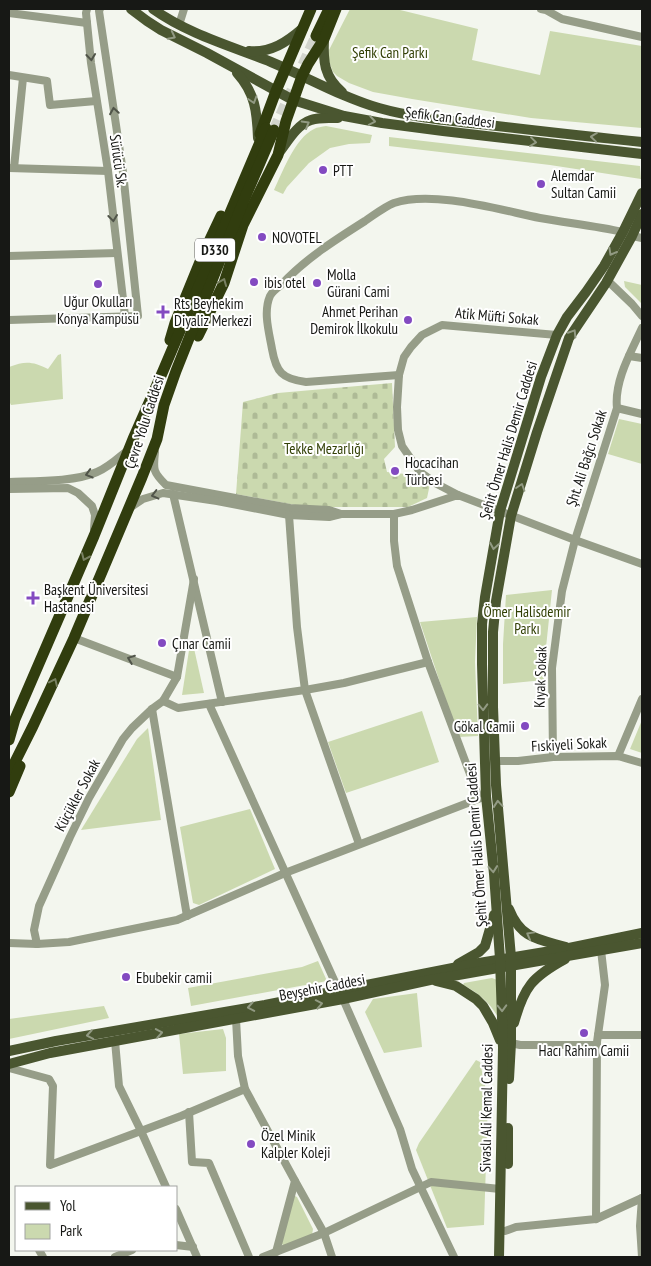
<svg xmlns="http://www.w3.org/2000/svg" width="651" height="1266" viewBox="0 0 651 1266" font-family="'PT Sans Narrow',sans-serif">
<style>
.green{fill:#cbd9af}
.cemetery{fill:url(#cemetery-stones)}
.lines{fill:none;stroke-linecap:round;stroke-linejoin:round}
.highway-tunnel{stroke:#d2d5cd;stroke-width:11;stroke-dasharray:11 5.5;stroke-linecap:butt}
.minor{stroke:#969d88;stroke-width:8}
.major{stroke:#4a5630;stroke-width:10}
.highway{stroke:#313d0e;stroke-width:11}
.oneway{stroke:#929a83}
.oneway2{stroke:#505449}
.oneway3{stroke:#798162}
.poi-dot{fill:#834ac1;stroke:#fff;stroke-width:2}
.labels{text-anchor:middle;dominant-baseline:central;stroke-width:4;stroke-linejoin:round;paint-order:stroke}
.shield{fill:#fff;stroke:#5d5d5b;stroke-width:1}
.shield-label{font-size:14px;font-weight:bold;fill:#171815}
.park-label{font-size:15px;fill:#324005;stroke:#fff}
.street-label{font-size:15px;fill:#171815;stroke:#fff}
.poi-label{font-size:15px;fill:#171815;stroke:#fff;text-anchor:start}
</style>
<defs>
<pattern id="cemetery-stones" width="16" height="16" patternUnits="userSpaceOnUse" patternTransform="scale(1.25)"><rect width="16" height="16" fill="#cbd9af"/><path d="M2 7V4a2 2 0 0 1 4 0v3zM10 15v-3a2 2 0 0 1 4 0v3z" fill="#aeba96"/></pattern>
</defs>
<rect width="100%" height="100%" fill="#f3f6ee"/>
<g class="green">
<polygon points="350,9 396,9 478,29 472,60 540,75 550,31 642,46 642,128 531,118 412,99 373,92 349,83 337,76 333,72 329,61 329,50"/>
<path d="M326,126L372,135L370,143L349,144L330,148L309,163L287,187L283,194L274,190C283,171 295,138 314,129C317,127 322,127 326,126Z"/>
<polygon points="389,137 640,166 641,179 550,165 389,146"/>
<polygon points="624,281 642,285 642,304 625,287"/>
<path d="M61,354L63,399L11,405L9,401V367C25,361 32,361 48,369L58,355Z"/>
<polygon points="619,419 642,424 642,464 608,454"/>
<polygon points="552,590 545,657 544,680 503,684 503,644 506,595"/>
<polygon points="477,617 475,662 478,736 458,737 420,622"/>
<polygon points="190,644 193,644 204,693 182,695"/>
<polygon points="422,711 439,762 346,793 328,742"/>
<polygon points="642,720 642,753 630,749"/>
<polygon points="148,728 161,820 81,830 137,739"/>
<polygon points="250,809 275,869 199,905 193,903 180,827"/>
<polygon points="318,961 327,981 191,1006 188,988 302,967"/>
<path d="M492,978L500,981L498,1017C489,1002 479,993 463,985L464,983Z"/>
<polygon points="417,993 422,1047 384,1053 365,1012 373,999"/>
<polygon points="104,1006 109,1018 9,1039 9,1019"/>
<polygon points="223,1029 226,1038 226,1071 183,1074 179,1034"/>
<polygon points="476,1060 480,1062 488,1100 484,1225 447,1228 416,1150 419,1143"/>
<polygon points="293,1195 297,1197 313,1229 312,1235 284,1246 280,1242"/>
</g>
<polygon class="cemetery" points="392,383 395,447 384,459 387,472 414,475 430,484 427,498 408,507 306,507 236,494 243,402 278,393"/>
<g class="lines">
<g class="highway-tunnel">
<polyline points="303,65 316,36"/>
<polyline points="274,130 293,88"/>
</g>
<g class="minor">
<polyline points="87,9 86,13 91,63 108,171 125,316"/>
<polyline points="541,9 546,10 562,19 642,37"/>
<polyline points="9,13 87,23"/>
<polyline points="179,25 184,9"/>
<polyline points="9,75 47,81 50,105 96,101"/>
<polyline points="9,168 108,171"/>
<polyline points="14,168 23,78"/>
<polyline points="632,236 642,238"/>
<polyline points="9,256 117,253"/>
<polyline points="607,280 632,304 642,316"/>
<polyline points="9,320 138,316 123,172 99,11 100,9"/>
<polyline points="629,356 642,358"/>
<path d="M399,375L306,382C282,379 276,372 272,349C269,332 263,312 270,296C272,292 277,288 281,285C305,259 335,240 365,221C374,215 384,207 394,203C433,190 500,210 540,218C568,223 596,226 623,232"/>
<polyline points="617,408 642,414"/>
<path d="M155,452C153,470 153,472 166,485L290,508L329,510L341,514"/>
<path d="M9,482C33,481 75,482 97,472C109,467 118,458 128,450"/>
<polyline points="9,489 68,488 78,493 92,506 95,515 94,529"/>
<polyline points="173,494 222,702"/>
<polyline points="458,495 437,484 420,472 402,446 398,430 397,407 399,375 404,357 411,347 422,335 442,325 557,335"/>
<polyline points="131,507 143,499 163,493 217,501 289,515 329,517 341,514 394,514 412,510 458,495 575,540 642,564"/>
<polyline points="394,514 394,541 397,566 428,662 479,798"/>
<polyline points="289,515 297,627 305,690 359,844"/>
<polyline points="74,638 177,677"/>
<polyline points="163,701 178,708 305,690 344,683 428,662"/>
<polyline points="209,704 339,991"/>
<polyline points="152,709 187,916"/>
<polyline points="618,756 642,699"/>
<path d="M553,757L552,668L562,591L575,540L617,408C614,381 631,352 642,328"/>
<polyline points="496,761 518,761 553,757 618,756 642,763"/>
<polyline points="9,943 37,944 69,942 177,920 285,873 486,796"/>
<polyline points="37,944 34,930 39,906 70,837 89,798 123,739 132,728 152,709 163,701 177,677 194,579"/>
<polyline points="343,999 400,1129 412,1169 454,1257"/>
<polyline points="236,1019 238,1056 245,1089 295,1181 276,1252"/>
<polyline points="598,1035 642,1035"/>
<polyline points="115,1041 119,1086 141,1131 166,1187"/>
<polyline points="511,1043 520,1045 597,1045"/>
<polyline points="9,1068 49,1079 53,1086 50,1165 181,1116 245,1089"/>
<polyline points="189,1112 192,1162 209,1163 249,1257"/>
<polyline points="295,1181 324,1233 332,1257"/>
<polyline points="642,1198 640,1226 642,1257"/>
<polyline points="176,1209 197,1257"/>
<polyline points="596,1219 642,1198"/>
<polyline points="505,1231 516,1227 596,1219 597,1042 605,985 601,950"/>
<polyline points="176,1245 193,1247"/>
<polyline points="39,1250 43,1257"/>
<polyline points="115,1257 132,1250"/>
<polyline points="263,1257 324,1233 431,1182 500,1189"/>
</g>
<g class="major">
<polyline points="131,9 147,21 161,30 207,53 293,100 344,116 382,123 443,131 642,154"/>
<path d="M153,9C188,34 231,46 271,62C307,77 341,97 379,108C414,118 452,121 488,125C539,131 591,137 642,142"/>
<path d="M324,39C323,61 324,77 342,92"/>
<path d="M249,51C271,53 287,42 303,28"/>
<path d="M237,73C255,93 257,111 258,138"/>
<path d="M278,154C287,143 296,125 311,120C319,117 329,118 338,118"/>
<path d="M509,909C521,939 538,939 566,947"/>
<polyline points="458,964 479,952 485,946 494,915"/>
<polyline points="436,981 456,986 476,999 483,1006 493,1023 500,1040"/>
<path d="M514,1023C524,987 532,977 565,959"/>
<polyline points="9,1051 56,1041 265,1005 473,964 569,948 642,933"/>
<polyline points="9,1064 50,1053 343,999 430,980 642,943"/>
<polyline points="509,1079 511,1043 511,957 496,785 493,707 493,632 496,601 511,516 537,432 569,338 606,283 632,236 642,214"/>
<polyline points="508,1164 508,1128"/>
<polyline points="499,1257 503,1048 500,959 494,874 486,796 482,664 482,624 485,597 500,511 541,377 557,335 567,317 586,292 604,266 623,232 642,193"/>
</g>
<g class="highway">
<polyline points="316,36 329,9"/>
<polyline points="260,134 276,91 311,9"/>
<polyline points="198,336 224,283 243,225 278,155 286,121 302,76 308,64 324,39 336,9"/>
<polyline points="170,340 175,323 204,252 221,216"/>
<polyline points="9,740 15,719 94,536 133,439 163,371 266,128"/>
<polyline points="9,774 33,726 74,638 142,477 157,439 164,405 176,371 244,200 274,130"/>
<polyline points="9,792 20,766"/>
</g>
</g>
<defs><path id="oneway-chevron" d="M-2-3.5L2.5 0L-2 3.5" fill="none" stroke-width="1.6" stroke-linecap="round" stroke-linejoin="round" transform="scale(1.25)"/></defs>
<g class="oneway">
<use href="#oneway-chevron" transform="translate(172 36) rotate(27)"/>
<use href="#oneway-chevron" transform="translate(253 100) rotate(72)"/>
<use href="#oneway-chevron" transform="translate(372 121) rotate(10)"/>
<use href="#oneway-chevron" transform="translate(306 124) rotate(-30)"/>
<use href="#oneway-chevron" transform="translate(594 137) rotate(-174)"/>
<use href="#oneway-chevron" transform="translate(533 142) rotate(7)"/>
<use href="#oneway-chevron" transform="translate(612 252) rotate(119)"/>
<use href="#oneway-chevron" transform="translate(573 333) rotate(-58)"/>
<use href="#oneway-chevron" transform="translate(521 487) rotate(-72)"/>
<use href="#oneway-chevron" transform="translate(494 546) rotate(100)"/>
<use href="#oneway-chevron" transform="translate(483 707) rotate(88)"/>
<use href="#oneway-chevron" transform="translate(498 804) rotate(-95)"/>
<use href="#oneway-chevron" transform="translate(493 869) rotate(85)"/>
<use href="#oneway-chevron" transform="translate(530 935) rotate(-151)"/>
<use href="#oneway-chevron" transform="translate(319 1004) rotate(-11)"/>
<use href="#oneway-chevron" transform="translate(251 1007) rotate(170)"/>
<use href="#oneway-chevron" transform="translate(502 1008) rotate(88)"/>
<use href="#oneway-chevron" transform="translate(159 1033) rotate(-10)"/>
<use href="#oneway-chevron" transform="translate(90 1035) rotate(170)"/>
</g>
<g class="oneway2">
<use href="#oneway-chevron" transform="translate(91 57) rotate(84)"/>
<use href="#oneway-chevron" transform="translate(114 111) rotate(-99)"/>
<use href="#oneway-chevron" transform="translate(113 218) rotate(83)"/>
<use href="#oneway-chevron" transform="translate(89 474) rotate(164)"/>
<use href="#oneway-chevron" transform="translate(155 495) rotate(166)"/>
<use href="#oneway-chevron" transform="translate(131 659) rotate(-159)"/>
</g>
<g class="oneway3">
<use href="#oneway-chevron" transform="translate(223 282) rotate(-68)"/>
<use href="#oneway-chevron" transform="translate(85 557) rotate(114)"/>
<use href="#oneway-chevron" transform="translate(54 682) rotate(-65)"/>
</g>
<g class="poi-dot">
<circle cx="323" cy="170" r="5"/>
<circle cx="541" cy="184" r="5"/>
<circle cx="262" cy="237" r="5"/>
<circle cx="254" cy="282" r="5"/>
<circle cx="317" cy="283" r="5"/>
<circle cx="98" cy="284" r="5"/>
<path d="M160.5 304.5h5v5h5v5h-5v5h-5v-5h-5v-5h5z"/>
<circle cx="408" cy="320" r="5"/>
<circle cx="395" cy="471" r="5"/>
<path d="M30.5 590.5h5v5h5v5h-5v5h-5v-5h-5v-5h5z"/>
<circle cx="162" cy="643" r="5"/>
<circle cx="525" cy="726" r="5"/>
<circle cx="126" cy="977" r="5"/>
<circle cx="584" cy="1033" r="5"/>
<circle cx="251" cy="1144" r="5"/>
</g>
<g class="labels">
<rect class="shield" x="195" y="238.5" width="40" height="23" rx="4"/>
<g class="shield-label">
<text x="215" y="250">D330</text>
</g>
<g class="park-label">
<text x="390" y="52">Şefik Can Parkı</text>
<text x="324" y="448">Tekke Mezarlığı</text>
<text x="527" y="611">Ömer Halisdemir<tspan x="527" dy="17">Parkı</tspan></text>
</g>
<g class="street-label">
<text transform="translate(450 117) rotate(7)">Şefik Can Caddesi</text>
<text transform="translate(119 161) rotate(82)">Sürücü Sk.</text>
<text transform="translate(497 316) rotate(5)">Atik Müfti Sokak</text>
<text transform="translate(144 422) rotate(-72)">Çevre Yolu Caddesi</text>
<text transform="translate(508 440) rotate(-73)">Şehit Ömer Halis Demir Caddesi</text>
<text transform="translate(586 458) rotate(-72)">Şht. Ali Bağcı Sokak</text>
<text transform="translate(540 677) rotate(-88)">Kıyak Sokak</text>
<text transform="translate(569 744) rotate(-3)">Fıskiyeli Sokak</text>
<text transform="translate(77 795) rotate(-62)">Küçükler Sokak</text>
<text transform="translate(476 845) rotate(-94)">Şehit Ömer Halis Demir Caddesi</text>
<text transform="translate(322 987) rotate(-11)">Beyşehir Caddesi</text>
<text transform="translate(486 1108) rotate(-89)">Sivaslı Ali Kemal Caddesi</text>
</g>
<g class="poi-label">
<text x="333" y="170">PTT</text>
<text x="551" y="175">Alemdar<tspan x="551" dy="17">Sultan Camii</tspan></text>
<text x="272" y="237">NOVOTEL</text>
<text x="327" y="274">Molla<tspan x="327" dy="17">Gürani Cami</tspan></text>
<text x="264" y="282">ibis otel</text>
<text x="98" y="301" text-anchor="middle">Uğur Okulları<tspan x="98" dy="17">Konya Kampüsü</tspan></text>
<text x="174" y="303">Rts Beyhekim<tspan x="174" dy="17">Diyaliz Merkezi</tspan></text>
<text x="398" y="311" text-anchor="end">Ahmet Perihan<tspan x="398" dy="17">Demirok İlkokulu</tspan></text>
<text x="405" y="462">Hocacihan<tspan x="405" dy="17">Türbesi</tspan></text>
<text x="44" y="589">Başkent Üniversitesi<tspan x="44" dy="17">Hastanesi</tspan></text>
<text x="172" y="643">Çınar Camii</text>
<text x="515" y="726" text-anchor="end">Gökal Camii</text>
<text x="136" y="977">Ebubekir camii</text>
<text x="584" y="1050" text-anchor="middle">Hacı Rahim Camii</text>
<text x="261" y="1135">Özel Minik<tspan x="261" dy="17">Kalpler Koleji</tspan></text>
</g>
</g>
<rect width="651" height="1266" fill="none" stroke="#171815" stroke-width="20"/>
<rect x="15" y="1186" width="162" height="65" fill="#ffffff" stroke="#a2a3a1"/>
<rect x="25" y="1202" width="25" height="8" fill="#4a5630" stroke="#a2a3a1"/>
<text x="60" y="1211" font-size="15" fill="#171815">Yol</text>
<rect x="25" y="1224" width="25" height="15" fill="#cbd9af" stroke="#a2a3a1"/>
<text x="60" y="1236" font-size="15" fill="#171815">Park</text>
</svg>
